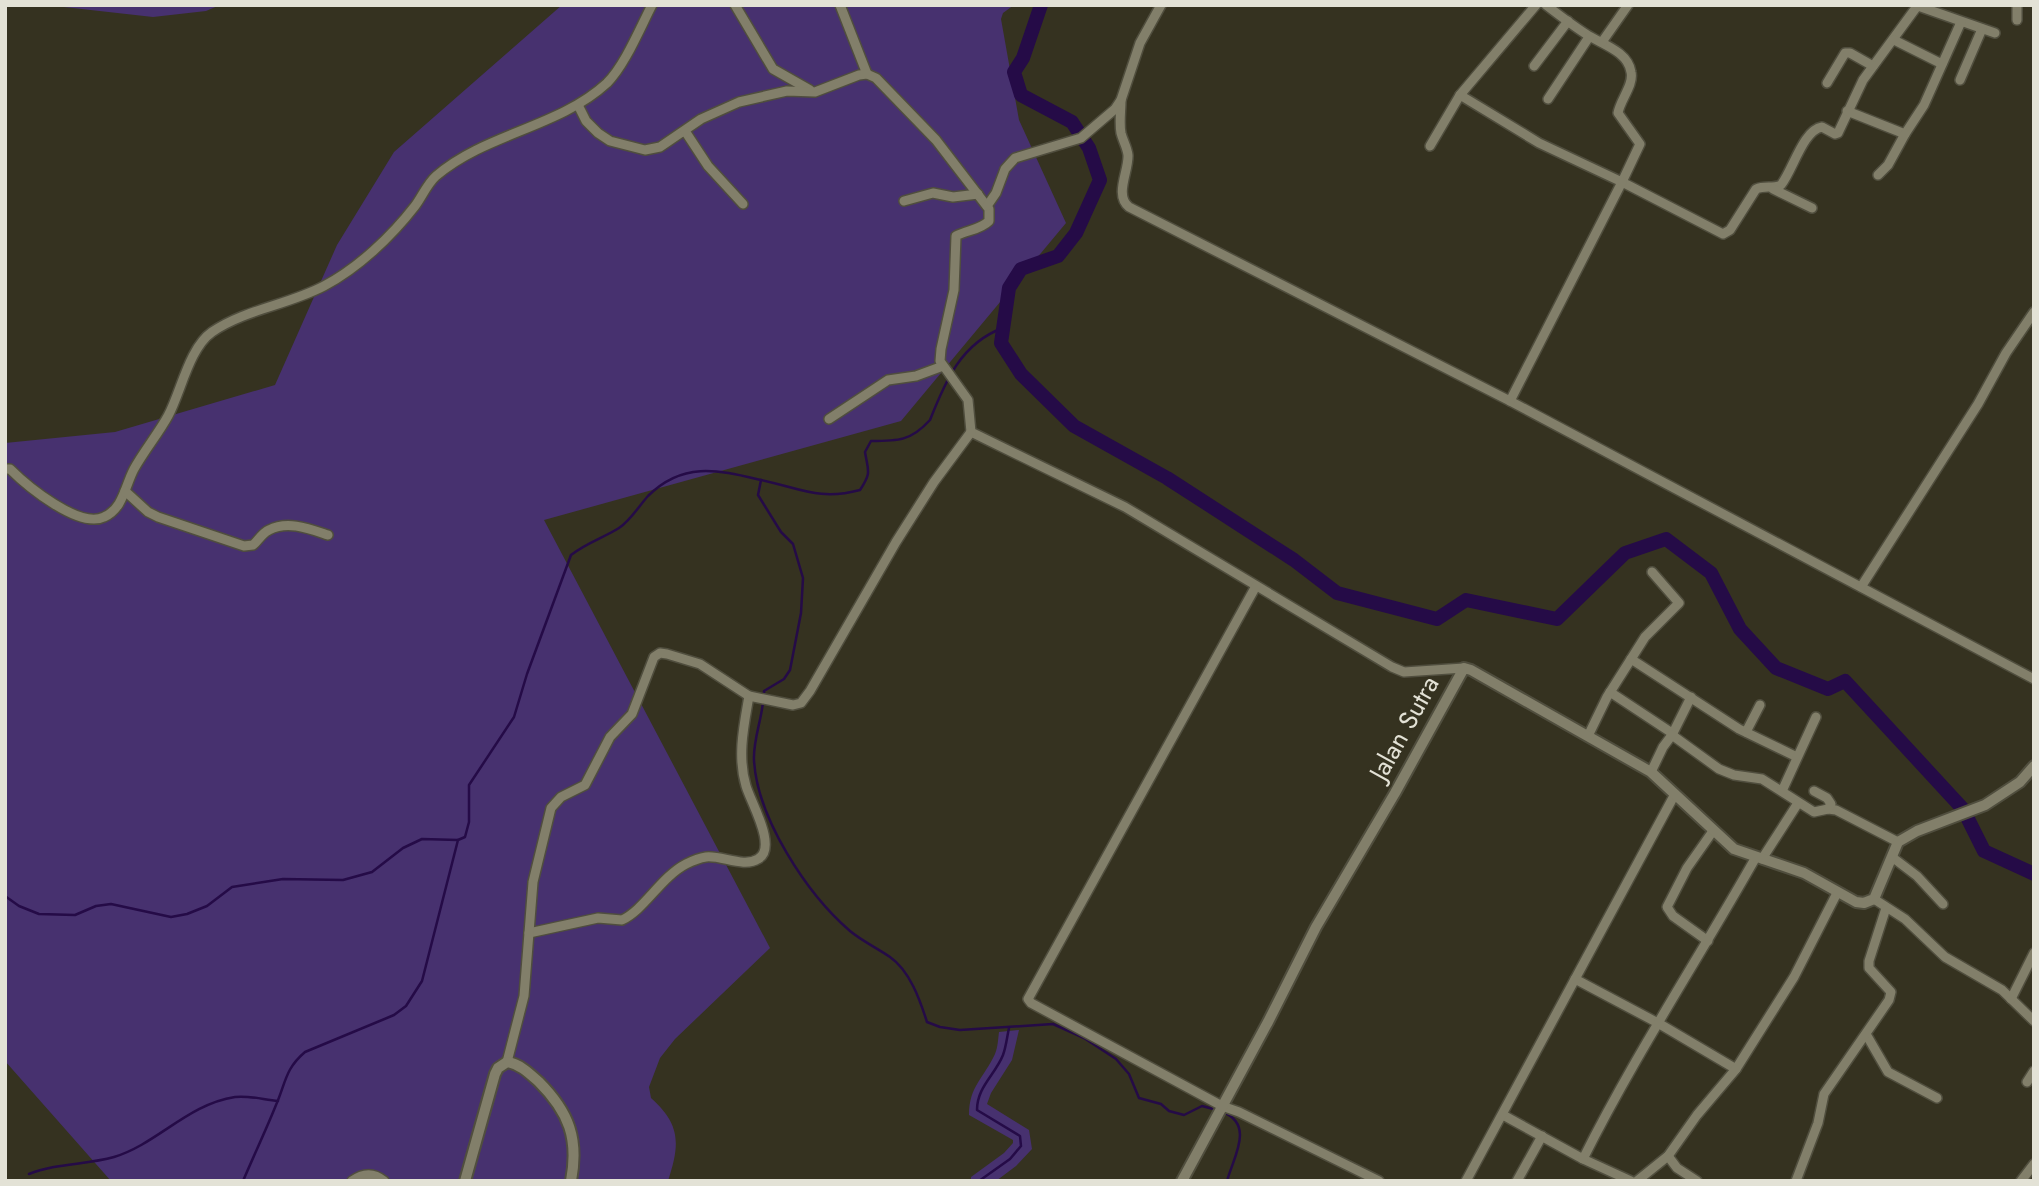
<svg xmlns="http://www.w3.org/2000/svg" width="2039" height="1186" viewBox="0 0 2039 1186" font-family="Jost,sans-serif">
<style>
.green{fill:#47316f}
.lines{fill:none;stroke-linecap:round;stroke-linejoin:round}
.stream{stroke:#250b47;stroke-width:2.5}
.river{stroke:#250b47;stroke-width:14}
.minor-casing{stroke:#504e3e;stroke-width:12}
.tertiary-casing{stroke:#504e3e;stroke-width:14}
.minor{stroke:#827f6a;stroke-width:9}
.tertiary{stroke:#827f6a;stroke-width:10}
.labels{text-anchor:middle;dominant-baseline:central;stroke-width:5;stroke-linejoin:round;paint-order:stroke}
.street-label{font-size:26px;fill:#e3e2d6;stroke:#353220}
</style>
<rect width="100%" height="100%" fill="#353220"/>
<g class="green">
<polygon points="46,5 220,5 206,11 153,17"/>
<path d="M562,5H1014L1003,13L1001,19L1019,120L1066,223L901,421L544,520L770,948L675,1039L660,1058L649,1087L651,1098C681,1125 680,1144 668,1181H111L5,1061V443L115,432L275,385L337,245L394,152Z"/>
<path d="M1019,1030L1012,1060L991,1093L987,1104L1029,1130L1032,1149L1016,1166L996,1181H971V1177L1004,1153L1013,1143V1140L969,1115C969,1086 984,1078 995,1054C998,1047 998,1039 999,1032Z"/>
</g>
<g class="lines">
<g class="stream">
<path d="M764,696V691L784,679L790,670L801,613L803,578L793,544L781,532L758,495L761,480C800,488 819,501 860,490C872,472 868,471 865,452L871,441C898,441 911,441 930,420C945,382 961,343 1003,328"/>
<path d="M763,702C761,722 753,741 754,760C757,818 807,894 850,931C862,941 877,948 890,957C910,971 920,1000 927,1022L940,1027L960,1030L1053,1024L1084,1038L1116,1059L1129,1074L1139,1098L1161,1104L1169,1111L1184,1115L1202,1106L1217,1110"/>
<polyline points="5,896 19,906 39,914 75,915 96,906 111,904 171,917 187,914 207,906 232,887 283,879 343,880 372,872 403,848 422,839 458,840"/>
<path d="M1223,1112C1255,1125 1233,1158 1227,1181"/>
<path d="M29,1174C56,1163 86,1165 114,1157C157,1144 188,1104 235,1097C248,1095 265,1100 278,1101"/>
<path d="M243,1181C254,1155 266,1130 276,1105C286,1082 285,1069 305,1052L394,1015L406,1006L422,981L458,840L465,837L469,822V785L514,717L527,674L571,555C586,543 603,538 619,528C630,521 639,506 648,496C683,461 718,470 761,480"/>
<path d="M979,1181L1010,1159L1021,1146L1020,1136L977,1110C977,1087 995,1075 1003,1055C1006,1047 1007,1037 1009,1028"/>
</g>
<polyline class="river" points="1041,5 1023,58 1014,72 1021,95 1072,122 1089,148 1100,180 1076,233 1058,256 1021,269 1009,288 1001,343 1021,374 1074,426 1167,478 1294,560 1337,593 1437,619 1466,600 1557,619 1625,553 1666,539 1711,573 1740,629 1776,668 1828,689 1845,681 1963,809 1984,851 2034,874"/>
<g class="minor-casing">
<g id="minor">
<polyline points="735,5 773,69 810,90"/>
<polyline points="840,5 867,74"/>
<path d="M1546,5C1559,15 1572,25 1586,34C1601,44 1628,51 1631,72C1634,85 1620,100 1618,113L1640,144L1622,182L1723,234L1730,230L1756,189C1765,185 1772,189 1781,185C1793,170 1803,130 1822,127L1835,134L1838,133L1863,80L1918,5"/>
<polyline points="2017,5 2017,20"/>
<polyline points="1918,6 1995,33"/>
<polyline points="1894,40 1942,64"/>
<polyline points="1602,42 1628,5"/>
<polyline points="1534,66 1568,21"/>
<polyline points="1960,80 1982,29"/>
<polyline points="1827,83 1845,53 1850,53 1873,66"/>
<polyline points="1548,99 1589,37"/>
<path d="M1121,100C1121,111 1119,123 1121,133C1123,141 1127,147 1128,155C1129,171 1114,195 1129,207L1510,401L2034,679"/>
<path d="M578,105L586,121L598,133L610,141L645,150L660,147L701,119L739,102L787,91L815,92L859,75L867,74L876,78L936,140L989,209V221C980,230 967,230 956,236L954,290L941,349L940,361L968,400L971,432L1125,507L1392,667L1404,672L1464,668"/>
<polyline points="1847,111 1905,134 1924,105 1961,22"/>
<polyline points="685,131 708,166 743,204"/>
<polyline points="1430,146 1460,95"/>
<polyline points="1878,175 1888,165 1905,134"/>
<polyline points="1773,189 1812,208"/>
<polyline points="904,201 933,193 953,197 978,194"/>
<polyline points="987,206 996,193 1005,169 1015,158 1081,138 1115,109 1121,100 1140,43 1161,5"/>
<polyline points="1510,401 1622,182 1539,143 1460,95 1536,5"/>
<polyline points="829,419 888,380 916,376 943,366"/>
<path d="M5,469H10C27,486 79,529 104,517C123,509 125,486 134,469C144,451 158,434 168,416C181,392 189,348 212,332C246,309 288,305 324,286C358,268 391,237 415,206C422,197 427,184 436,176C486,133 558,128 607,83C625,65 640,28 652,5"/>
<path d="M125,491L148,512L158,517L244,546L253,545C258,541 262,533 269,530C288,520 310,529 328,535"/>
<polyline points="1256,586 1028,999 1031,1003 1222,1106 1239,1112 1379,1181"/>
<polyline points="1861,587 1978,404 2006,353 2034,312"/>
<polyline points="1631,659 1739,729 1797,757"/>
<polyline points="1610,692 1672,733"/>
<polyline points="1746,732 1760,705"/>
<polyline points="1672,735 1691,697"/>
<polyline points="1588,736 1607,697 1645,637 1679,603 1652,572"/>
<polyline points="1651,772 1663,747 1672,735 1719,769 1734,775 1762,779 1814,812 1828,809 1836,810 1898,842"/>
<polyline points="1782,791 1816,717"/>
<polyline points="1814,791 1827,798 1831,804 1828,809"/>
<polyline points="1892,857 1917,876 1943,904"/>
<polyline points="1762,859 1798,803"/>
<polyline points="1874,899 1905,919 1945,957 2002,990 2034,1021"/>
<path d="M529,933L598,918L622,920C644,910 661,877 686,864C692,861 699,858 706,857C721,855 744,868 758,859C778,848 751,803 746,786C737,756 744,725 749,696"/>
<polyline points="1708,941 1673,916 1667,907 1687,868 1713,831"/>
<polyline points="1575,979 1658,1023 1736,1069"/>
<polyline points="2011,999 2034,953"/>
<polyline points="1866,1034 1888,1072 1937,1098"/>
<polyline points="507,1062 524,996 533,882 551,808 561,797 585,785 610,737 632,714 654,657 660,653 667,654 700,664 749,696 793,705 801,703 810,691 896,542 934,482 971,432"/>
<polyline points="2027,1082 2034,1071"/>
<polyline points="1503,1115 1583,1159 1631,1181"/>
<polyline points="1668,1156 1677,1168 1697,1181"/>
<path d="M1583,1159C1635,1055 1699,958 1756,857"/>
<path d="M352,1181C363,1173 373,1172 384,1181"/>
<polyline points="1466,1181 1675,794"/>
<polyline points="1517,1181 1542,1136"/>
<polyline points="1637,1181 1668,1156 1697,1115 1736,1069 1794,977 1837,893"/>
<polyline points="1796,1181 1818,1123 1824,1094 1889,1000 1891,992 1869,968 1869,961 1886,908"/>
<polyline points="2021,1181 2034,1164"/>
</g>
</g>
<g class="tertiary-casing">
<g id="tertiary">
<path d="M465,1181L495,1074L498,1068L507,1062C520,1064 529,1073 539,1082C569,1112 579,1139 571,1181"/>
<polyline points="1182,1181 1268,1022 1316,927 1395,793 1464,668 1471,670 1651,772 1734,849 1804,873 1856,902 1864,903 1874,899 1898,842 1917,831 1985,805 2020,782 2034,766"/>
</g>
</g>
<use href="#minor" class="minor"/>
<use href="#tertiary" class="tertiary"/>
</g>
<g class="labels">
<g class="street-label">
<text transform="translate(1404 728) rotate(-61)">Jalan Sutra</text>
</g>
</g>
<rect width="2039" height="1186" fill="none" stroke="#e3e2d6" stroke-width="14"/>
</svg>
